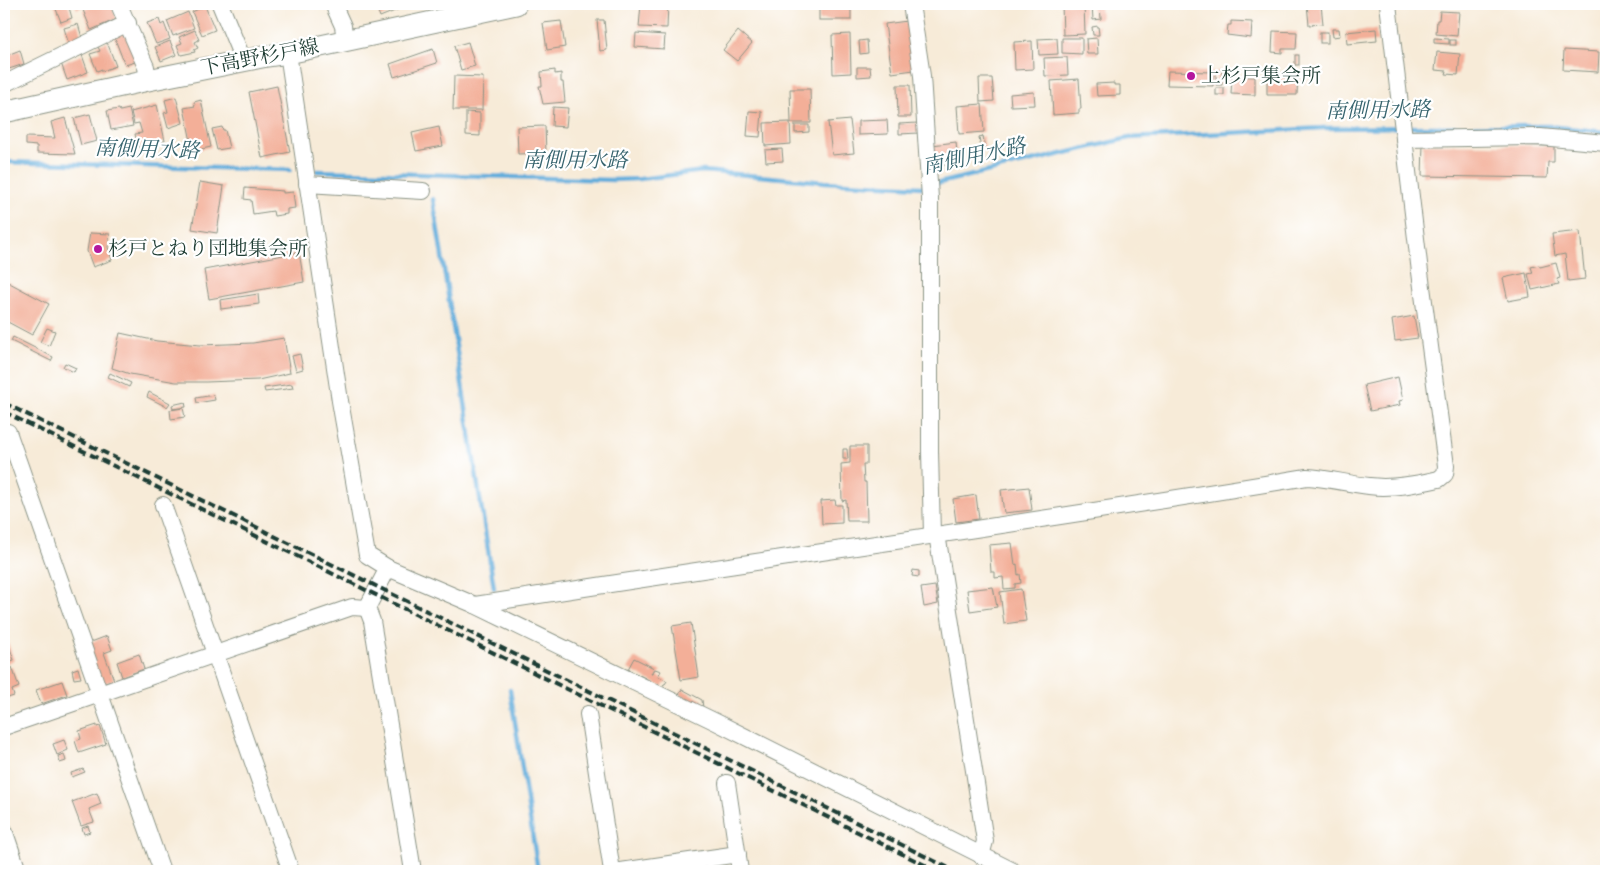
<svg xmlns="http://www.w3.org/2000/svg" width="1610" height="875" viewBox="0 0 1610 875" font-family="'Libre Bodoni','Noto Serif JP',serif">
<style>
.lines{fill:none;stroke-linecap:round;stroke-linejoin:round}
.stream{stroke:#63addb;stroke-width:4.5}
.building{fill:#f3af98}
.minor-casing{stroke:#8b9486;stroke-width:18}
.major-casing{stroke:#8b9486;stroke-width:23}
.minor{stroke:#fff;stroke-width:16}
.major{stroke:#fff;stroke-width:21}
.rail{stroke:#1f3d34;stroke-width:4;stroke-dasharray:8 4;stroke-linecap:butt}
.poi-dot{fill:#b5179e;stroke:#fff;stroke-width:2}
.labels{text-anchor:middle;dominant-baseline:central;stroke-width:4.5;stroke-linejoin:round;paint-order:stroke}
.street-label{font-size:20px;fill:#1f3d34;stroke:#fff}
.poi-label{font-size:20px;fill:#1f3d34;stroke:#fff;text-anchor:start}
.water-label{font-size:21px;font-style:italic;fill:#37646e;stroke:#fff}
</style>
<rect width="100%" height="100%" fill="#fff"/>
<filter id="ink" filterUnits="userSpaceOnUse"><feTurbulence type="fractalNoise" baseFrequency=".02" numOctaves="2"/><feDisplacementMap in="SourceGraphic" scale="10" xChannelSelector="R" yChannelSelector="G"/><feConvolveMatrix kernelMatrix="1 2 1 2 8 2 1 2 1" color-interpolation-filters="sRGB"/></filter>
<filter id="wash" filterUnits="userSpaceOnUse"><feTurbulence type="fractalNoise" baseFrequency=".0096" numOctaves="4" result="noise"/><feDisplacementMap in="SourceGraphic" scale="20" xChannelSelector="R" yChannelSelector="G"/><feGaussianBlur stdDeviation="1.12" result="paint"/><feColorMatrix in="noise" values="0 0 0 0 0 0 0 0 0 0 0 0 0 0 0 0 0 1.4 0 .05"/><feComposite in="paint" operator="in"/></filter>
<g filter="url(#wash)">
<rect width="100%" height="100%" fill="#f7ebd8"/>
<g class="lines">
<g class="stream">
<polyline points="4,162 290,170"/>
<polyline points="317,171 613,180 640,179 703,171 825,182 922,187 1129,138 1324,128 1549,126 1606,132"/>
<polyline points="433,199 494,588"/>
<polyline points="510,690 538,871"/>
</g>
</g>
<g id="blocks">
<g class="building">
<polygon points="54,4 68,4 72,18 61,22"/>
<polygon points="75,4 90,4 77,9"/>
<polygon points="98,4 111,4 117,19 91,30 83,10"/>
<polygon points="168,4 181,4 171,9"/>
<polygon points="375,4 406,4 407,6 380,17"/>
<polygon points="641,4 668,4 667,28 639,27"/>
<rect x="819" y="4" width="32" height="16"/>
<polygon points="1062,4 1084,4 1085,34 1063,35"/>
<polygon points="1092,4 1100,4 1101,19 1093,20"/>
<polygon points="1307,4 1321,4 1323,24 1309,25"/>
<polygon points="205,6 215,30 202,35 192,12"/>
<polygon points="1440,11 1459,12 1457,36 1436,34 1437,20 1439,20"/>
<polygon points="188,12 194,28 173,36 167,21"/>
<polygon points="159,19 161,25 164,23 170,39 156,44 147,23"/>
<polygon points="597,20 604,20 607,50 600,51"/>
<polygon points="561,21 565,47 547,50 543,23"/>
<polygon points="907,21 914,70 892,73 885,24"/>
<polygon points="1231,21 1252,22 1251,38 1227,35 1228,25 1231,25"/>
<polygon points="78,24 83,41 69,45 64,28"/>
<polygon points="1098,26 1099,35 1093,35 1092,27"/>
<polygon points="127,28 139,61 125,65 113,34"/>
<polygon points="1332,29 1339,29 1340,36 1333,37"/>
<polygon points="1376,29 1377,41 1347,44 1346,32"/>
<polygon points="195,30 199,40 195,42 198,48 194,50 195,52 181,55 177,45 182,43 179,37"/>
<polygon points="738,31 752,43 737,61 723,50"/>
<polygon points="1273,31 1297,32 1296,49 1282,49 1282,53 1272,52"/>
<rect x="1320" y="32" width="8" height="11"/>
<polygon points="636,33 665,35 664,49 635,47"/>
<polygon points="850,34 851,73 833,74 832,35"/>
<polygon points="1057,38 1058,54 1039,55 1038,39"/>
<polygon points="1062,38 1082,38 1082,54 1062,53"/>
<polygon points="1097,38 1098,54 1087,54 1086,39"/>
<polygon points="1434,38 1449,39 1449,44 1434,43"/>
<polygon points="867,40 868,53 860,54 859,41"/>
<rect x="1450" y="40" width="6" height="5"/>
<polygon points="170,41 176,55 161,61 155,47"/>
<polygon points="1032,41 1033,69 1015,70 1014,42"/>
<polygon points="107,42 116,66 102,71 102,69 97,71 90,54 100,51 97,45"/>
<polygon points="468,42 475,66 461,70 454,46"/>
<polygon points="433,49 437,63 394,77 390,64"/>
<polygon points="20,50 24,64 9,69 5,56"/>
<polygon points="1564,50 1599,52 1598,72 1563,70"/>
<polygon points="1437,52 1460,54 1458,75 1446,74 1447,71 1435,70"/>
<polygon points="82,55 88,72 67,80 61,63"/>
<rect x="1295" y="55" width="4" height="10"/>
<polygon points="1067,57 1068,75 1045,76 1044,58"/>
<polygon points="4,61 8,73 4,75"/>
<polygon points="857,67 870,67 871,76 857,77"/>
<polygon points="555,70 555,74 561,73 561,82 563,82 565,102 543,104 539,86 542,86 541,72"/>
<polygon points="1222,70 1222,85 1216,85 1216,71"/>
<polygon points="1168,71 1213,72 1213,86 1167,85"/>
<polygon points="1281,73 1298,74 1297,95 1267,95 1267,77 1281,77"/>
<polygon points="454,76 483,77 482,110 453,110"/>
<polygon points="1232,76 1255,77 1255,95 1231,94"/>
<polygon points="979,78 992,78 994,101 980,102"/>
<polygon points="1079,79 1081,109 1079,109 1079,113 1053,115 1051,81"/>
<polygon points="1114,83 1114,85 1120,85 1120,95 1097,96 1096,84"/>
<polygon points="897,85 910,85 911,117 898,117"/>
<polygon points="277,86 290,152 262,158 249,92"/>
<rect x="1216" y="88" width="8" height="7"/>
<polygon points="790,89 810,89 811,123 791,123"/>
<polygon points="1034,92 1035,105 1011,106 1010,94"/>
<polygon points="176,97 183,123 168,128 164,113 168,112 165,100"/>
<polygon points="201,100 211,147 193,151 184,108 195,106 194,102"/>
<polygon points="982,104 984,132 959,134 957,106"/>
<polygon points="157,105 165,141 138,147 135,134 142,133 139,123 134,124 131,112"/>
<polygon points="553,107 568,108 566,127 552,126"/>
<polygon points="119,109 120,111 129,109 133,126 111,130 107,111"/>
<polygon points="749,111 762,112 760,137 747,136"/>
<polygon points="466,112 480,113 480,136 466,135"/>
<polygon points="90,114 97,141 81,145 74,118"/>
<polygon points="65,118 75,154 37,153 37,146 26,145 26,137 55,138 51,122"/>
<polygon points="850,120 854,153 832,155 828,122"/>
<polygon points="887,120 888,134 858,135 858,121"/>
<polygon points="790,122 791,144 765,146 764,123"/>
<polygon points="918,123 919,133 899,134 899,124"/>
<polygon points="795,125 809,125 809,132 795,133"/>
<polygon points="545,126 546,153 518,154 517,127"/>
<polygon points="222,127 223,130 225,130 229,148 217,150 212,129"/>
<polygon points="439,127 443,146 416,151 412,133"/>
<polygon points="983,136 985,149 981,150 979,137"/>
<polygon points="956,142 958,164 933,166 932,145"/>
<polygon points="1423,144 1554,146 1554,162 1548,162 1547,178 1422,176"/>
<polygon points="782,149 783,161 766,162 765,150"/>
<polygon points="200,182 224,186 217,233 192,229"/>
<polygon points="245,188 283,191 283,193 293,192 295,208 287,209 287,214 274,216 273,211 253,214 251,200 244,199"/>
<polygon points="1580,231 1585,279 1568,281 1565,254 1555,256 1552,234"/>
<polygon points="90,233 110,234 108,247 112,260 93,267 87,251"/>
<polygon points="299,252 304,282 209,299 204,270"/>
<polygon points="1556,263 1560,278 1557,279 1559,284 1532,290 1528,274 1533,273 1531,267 1539,265 1540,267"/>
<polygon points="1526,273 1530,297 1508,301 1503,278"/>
<polygon points="4,280 49,304 32,335 4,320"/>
<polygon points="258,294 259,304 221,309 220,300"/>
<polygon points="1414,316 1418,338 1395,341 1392,320"/>
<polygon points="47,328 55,331 49,346 40,342"/>
<polygon points="120,333 157,341 200,345 253,343 284,338 290,373 258,380 206,382 176,382 130,374 112,368"/>
<polygon points="13,337 53,357 51,361 11,341"/>
<polygon points="300,354 303,369 296,371 292,356"/>
<polygon points="65,363 76,368 74,372 63,367"/>
<polygon points="110,373 131,383 129,387 108,377"/>
<polygon points="1398,377 1403,400 1399,401 1400,405 1370,411 1364,385"/>
<polygon points="292,384 293,388 265,392 264,388"/>
<polygon points="149,392 170,403 167,407 147,397"/>
<polygon points="214,395 215,400 197,403 196,398"/>
<polygon points="185,402 186,407 173,409 172,405"/>
<polygon points="183,408 185,417 171,419 170,410"/>
<polygon points="850,446 867,446 867,464 863,464 864,482 866,482 867,521 847,521 846,500 842,501 841,464 850,463"/>
<polygon points="843,449 847,449 848,459 843,459"/>
<polygon points="1029,487 1032,510 1004,513 1001,490"/>
<polygon points="976,495 979,519 956,522 953,499"/>
<polygon points="835,500 836,505 842,505 842,523 822,524 821,501"/>
<polygon points="1012,543 1015,565 1017,564 1018,575 1020,574 1021,583 1015,584 1015,588 1004,589 1003,577 995,578 995,572 991,572 989,545"/>
<polygon points="913,570 919,571 919,577 912,576"/>
<polygon points="935,586 938,604 924,607 921,588"/>
<polygon points="993,587 997,607 970,611 967,590"/>
<polygon points="1021,589 1026,621 1004,624 1000,592"/>
<polygon points="691,623 699,677 681,680 672,626"/>
<polygon points="107,636 112,650 104,653 114,680 100,685 86,644"/>
<polygon points="8,643 14,660 4,664 4,645"/>
<polygon points="139,654 144,669 122,677 117,662"/>
<polygon points="634,658 654,668 651,674 652,674 655,669 661,671 658,676 667,681 665,684 664,684 662,687 628,669"/>
<polygon points="12,667 19,687 12,690 14,696 4,699 4,670"/>
<polygon points="78,668 81,678 74,679 72,670"/>
<polygon points="62,681 67,695 41,704 36,690"/>
<polygon points="682,689 702,700 703,708 679,695"/>
<polygon points="97,725 97,727 100,726 106,744 79,753 75,741 81,739 79,731"/>
<polygon points="64,740 68,750 57,755 53,744"/>
<polygon points="64,754 66,761 60,763 58,756"/>
<polygon points="83,769 85,772 72,777 71,773"/>
<polygon points="97,793 101,804 89,809 94,822 81,826 72,802"/>
<polygon points="88,826 90,832 84,834 82,828"/>
<polygon points="4,848 12,871 4,871"/>
</g>
</g>
</g>
<g filter="url(#ink)">
<use href="#blocks" fill-opacity="0" stroke="#8b9486" stroke-width="1"/>
<g class="lines">
<g class="minor-casing">
<g id="minor">
<polyline points="220,4 239,50 241,61"/>
<polyline points="333,4 343,26 345,40"/>
<polyline points="911,4 922,76 930,198 930,451 932,535"/>
<polyline points="120,7 146,67 148,80"/>
<polyline points="288,53 340,401 367,555 388,568 475,605 716,722 1013,871"/>
<polyline points="4,84 128,23"/>
<polyline points="1404,139 1540,137 1606,143"/>
<polyline points="307,184 423,191"/>
<polyline points="8,432 162,871"/>
<polyline points="163,505 291,871"/>
<polyline points="937,534 985,841 981,856"/>
<path d="M475,605C752,561 1030,523 1307,477C1328,478 1348,484 1369,486C1392,489 1417,484 1439,479L1445,474L1446,466L1420,272L1388,4"/>
<polyline points="367,608 372,621 413,871"/>
<polyline points="367,608 388,568"/>
<polyline points="588,714 612,871"/>
<polyline points="4,727 352,607 367,608"/>
<polyline points="727,783 740,871"/>
<polyline points="4,830 18,871"/>
<polyline points="621,871 738,854"/>
</g>
</g>
<g class="major-casing">
<polyline id="major" points="4,112 148,80 267,56 288,53 516,4"/>
</g>
<use href="#minor" class="minor"/>
<use href="#major" class="major"/>
<g class="rail">
<polyline points="4,403 955,871"/>
<polyline points="4,412 937,871"/>
</g>
</g>
</g>
<g class="poi-dot">
<circle cx="1191" cy="76" r="5"/>
<circle cx="98" cy="249" r="5"/>
</g>
<g class="labels">
<g class="street-label">
<text transform="translate(260 58) rotate(-11)">下高野杉戸線</text>
</g>
<g class="poi-label">
<text x="1201" y="76">上杉戸集会所</text>
<text x="108" y="249">杉戸とねり団地集会所</text>
</g>
<g class="water-label">
<text transform="translate(1378 111) rotate(-1)">南側用水路</text>
<text transform="translate(147 150) rotate(2)">南側用水路</text>
<text transform="translate(974 157) rotate(-12)">南側用水路</text>
<text x="575" y="161">南側用水路</text>
</g>
</g>
<rect width="1610" height="875" fill="none" stroke="#fff" stroke-width="20"/>
</svg>
